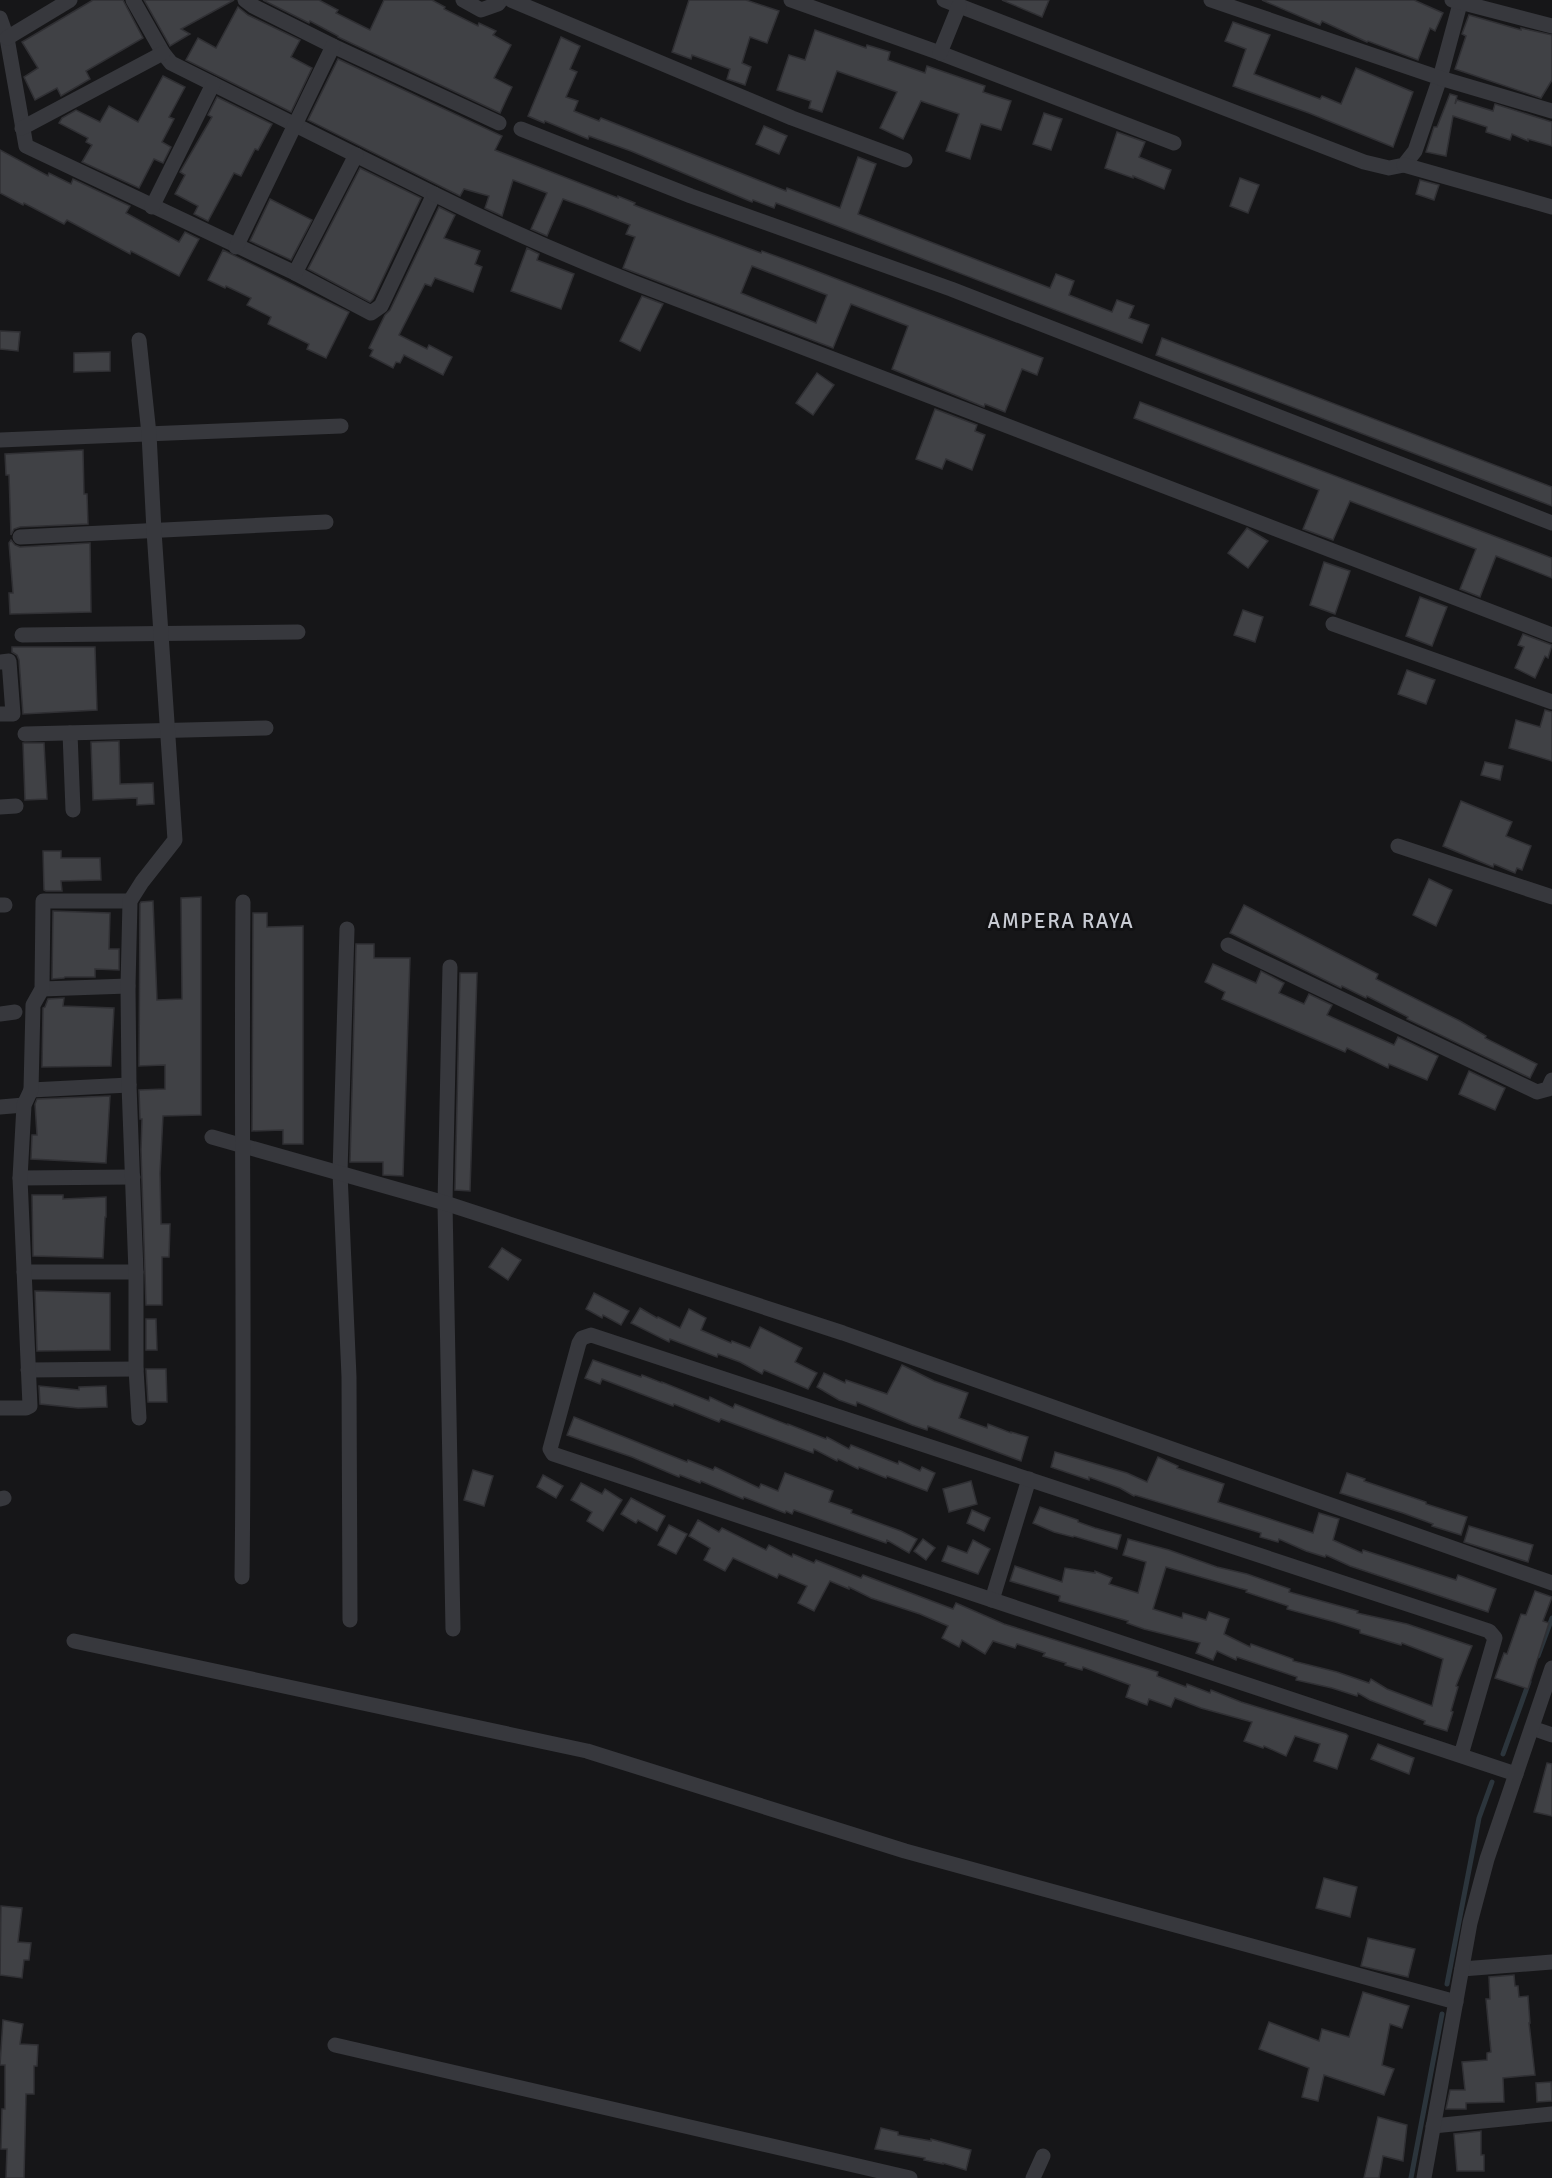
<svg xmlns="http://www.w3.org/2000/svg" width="1552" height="2178" viewBox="0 0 1552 2178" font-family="Signika,sans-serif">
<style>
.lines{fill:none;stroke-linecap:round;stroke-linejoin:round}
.stream{stroke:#2c353c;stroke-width:5}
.building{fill:#404145;stroke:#303034;stroke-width:1.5;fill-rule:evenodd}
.street{stroke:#37383d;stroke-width:15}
.labels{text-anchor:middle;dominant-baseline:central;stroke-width:6;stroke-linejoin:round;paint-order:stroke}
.quarter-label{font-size:21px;letter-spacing:1.5px;fill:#c9ccd4;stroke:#111113}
</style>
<rect width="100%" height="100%" fill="#161618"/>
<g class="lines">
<g class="stream">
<polyline points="1538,1656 1552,1618"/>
<polyline points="1503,1754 1529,1682"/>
<polyline points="1447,1984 1479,1818 1492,1782"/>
<polyline points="1411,2178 1442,2014"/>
</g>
</g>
<g class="building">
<polygon points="93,0 123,0 143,38 86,71 90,79 61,96 57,88 35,100 24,77 38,68 22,42"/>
<polygon points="144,0 234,0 181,29 190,34 170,46"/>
<polygon points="263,0 319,0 338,10 336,13 370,30 384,0 432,0 445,7 444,9 478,26 479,23 496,31 493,35 511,45 494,78 512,87 500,113 338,37 338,36 310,21 309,23"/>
<polygon points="689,0 746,0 779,11 767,43 750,37 742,63 751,67 745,85 727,79 730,69 692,55 691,59 672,52"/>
<polygon points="1002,0 1049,0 1042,17"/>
<polygon points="1262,0 1414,0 1443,13 1435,31 1430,28 1418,60 1368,41 1367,42 1322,21 1320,25"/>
<polygon points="238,7 248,15 300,40 291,57 312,68 291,112 186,60 198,38 216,48"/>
<polygon points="1469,15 1521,30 1521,28 1552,35 1552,80 1541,98 1455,69 1466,36 1462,34"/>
<polygon points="1233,22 1270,35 1254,74 1320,99 1322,96 1341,104 1356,68 1413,92 1393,147 1309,113 1233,86 1246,49 1225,41"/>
<polygon points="815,30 866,48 867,45 890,52 888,60 925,73 927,66 985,86 983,92 1011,101 1001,130 981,124 970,159 946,151 959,114 921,101 903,139 880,128 897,92 837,71 822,112 809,108 811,101 777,90 789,55 805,60"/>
<polygon points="561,37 580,46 570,69 577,72 566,97 578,101 574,111 599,121 601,118 786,191 787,188 840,208 858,157 876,164 858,214 1050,288 1056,274 1074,281 1069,295 1112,312 1117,300 1134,306 1129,318 1149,325 1142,343 816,218 776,203 774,208 753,200 752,202 631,151 589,136 588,139 545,121 544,123 528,116"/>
<path d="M338,59L502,136L495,150L618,198V196L635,203L634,205L678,222L761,253L762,251L803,266L1043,358L1037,375L1022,369L1005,412L985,404L984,407L892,369L908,326L895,321L851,304L833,348L623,268L635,237L626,234L630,225L585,207L563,199L547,236L531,229L547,193L513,180L502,216L485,208L489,196L464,189L460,196L308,120ZM752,266L827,295L816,323L741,293Z"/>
<polygon points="163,76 185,87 169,117 174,119 162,142 171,147 163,163 154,159 139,188 82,162 92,145 86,142 88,138 59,123 62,118 76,110 100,122 109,106 138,122"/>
<polygon points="1450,94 1457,96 1455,104 1457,100 1493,111 1495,104 1552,122 1552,146 1528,139 1528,141 1512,134 1510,140 1486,132 1487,127 1453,116 1446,156 1426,152 1434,127 1437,127"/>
<polygon points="217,97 272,124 258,150 255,149 241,176 234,173 208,221 194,214 198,206 175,194 185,175 180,172 212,117 208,115"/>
<polygon points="1044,113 1062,119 1051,150 1033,144"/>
<polygon points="764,126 787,136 779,154 756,144"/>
<polygon points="1117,132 1145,142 1139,157 1171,170 1164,189 1133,176 1133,178 1105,168"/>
<polygon points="0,150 48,176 49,173 71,184 73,179 130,206 126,213 179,242 185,232 199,239 179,276 131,251 130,254 67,220 64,224 24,203 23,205 0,193"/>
<polygon points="360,168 421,198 373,299 370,302 308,269"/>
<polygon points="1240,178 1259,185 1248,213 1230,206"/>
<polygon points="1420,180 1439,185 1434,200 1416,194"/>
<polygon points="270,199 312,220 291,260 250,241"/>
<polygon points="439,207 455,215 444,238 480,251 475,264 482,267 473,292 435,278 431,286 425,284 399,335 427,349 429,345 452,357 443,375 404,355 400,363 396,362 393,368 370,356 373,350 369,348 385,315 390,310"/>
<polygon points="527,248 539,254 537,260 574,274 561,309 511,291"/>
<polygon points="223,250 349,312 326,358 307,349 309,344 268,324 271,317 247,305 251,298 226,286 225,288 208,280"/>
<polygon points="642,296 663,304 640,351 620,341"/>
<polygon points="0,331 20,332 18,351 0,349"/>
<polygon points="1162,338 1552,487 1552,506 1156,355"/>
<polygon points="110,352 110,371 74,372 74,353"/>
<polygon points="817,373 834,385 813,415 796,403"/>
<polygon points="1140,402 1552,558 1552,578 1496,556 1480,597 1460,589 1476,549 1350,501 1333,540 1303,529 1319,490 1134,418"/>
<polygon points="935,409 977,425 975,431 985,435 972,470 946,459 942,469 916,459"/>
<polygon points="83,450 84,494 87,494 88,524 20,527 14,529 11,535 9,475 6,475 5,454"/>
<polygon points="1247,528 1268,541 1248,568 1228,553"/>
<polygon points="11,540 15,545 20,547 90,543 91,612 10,614 9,593 13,593 9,543"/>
<polygon points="1324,562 1350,571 1335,614 1310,605"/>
<polygon points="1420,597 1447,607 1432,646 1406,636"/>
<polygon points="1243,610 1263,617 1255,642 1234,635"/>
<polygon points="1523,634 1552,645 1548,658 1545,656 1535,678 1515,668 1524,647 1518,645"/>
<polygon points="12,647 95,647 97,710 23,714 19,660 17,655 12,652"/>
<polygon points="1407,670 1435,680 1426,704 1398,694"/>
<polygon points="1545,710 1552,712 1552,761 1509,748 1516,720 1540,727"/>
<polygon points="119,741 120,784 153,783 154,804 137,805 137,798 93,800 91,742"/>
<polygon points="23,743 44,743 47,799 25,800"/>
<polygon points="1485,762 1503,766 1500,780 1481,775"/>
<polygon points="1461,801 1512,822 1506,836 1531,846 1522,870 1517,868 1515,873 1494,864 1493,867 1443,846"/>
<polygon points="43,851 61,851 61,858 100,858 101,880 61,881 62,891 46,891 44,890"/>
<polygon points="1429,879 1452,890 1436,926 1413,915"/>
<polygon points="201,897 201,1115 163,1116 160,1173 161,1224 170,1224 169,1257 162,1257 162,1305 146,1305 141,1150 142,1119 140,1119 139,1090 165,1089 165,1065 139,1066 140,904 141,902 153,901 157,1000 182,999 181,898"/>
<polygon points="1244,905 1378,974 1376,979 1460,1021 1486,1036 1485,1038 1537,1064 1530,1078 1407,1019 1408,1017 1367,996 1366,998 1342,986 1341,988 1230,933"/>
<polygon points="53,911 110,913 109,949 119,949 119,970 95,969 95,977 65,977 64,978 52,979"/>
<polygon points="253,913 267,913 267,927 303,926 303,1144 283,1144 283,1130 252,1131"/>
<polygon points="356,944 374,944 374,958 410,958 403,1176 383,1175 383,1162 350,1162"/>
<polygon points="1213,964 1256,983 1261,971 1284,983 1279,993 1304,1004 1309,994 1332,1005 1327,1015 1394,1045 1398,1037 1438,1056 1427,1080 1389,1064 1388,1068 1347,1048 1345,1052 1222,999 1225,992 1205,982"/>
<polygon points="460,973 477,973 470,1191 455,1190"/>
<polygon points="64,998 63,1006 114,1008 111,1066 42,1067 43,1008 45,1007 48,999"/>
<polygon points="1469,1071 1505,1088 1495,1110 1459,1094"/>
<polygon points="110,1096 106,1163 31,1159 32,1135 37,1135 35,1104 37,1099"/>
<polygon points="32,1195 63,1195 63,1199 106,1197 106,1217 105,1217 103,1258 33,1256"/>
<polygon points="502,1248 521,1260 508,1280 489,1267"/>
<polygon points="35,1291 110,1293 110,1350 37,1351"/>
<polygon points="594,1293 629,1311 621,1325 603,1315 602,1318 586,1309"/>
<polygon points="640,1308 657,1318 658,1317 680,1328 689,1309 706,1318 701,1330 731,1343 732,1341 750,1348 760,1327 802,1348 795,1362 817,1373 808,1389 764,1370 762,1374 740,1362 718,1354 717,1357 670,1339 669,1342 631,1323"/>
<polygon points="146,1319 156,1319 157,1350 146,1350"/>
<polygon points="593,1360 641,1377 642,1375 662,1383 662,1382 709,1401 710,1397 733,1408 735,1404 788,1425 788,1424 826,1439 827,1437 849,1449 851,1445 898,1464 899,1461 920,1471 922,1467 935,1473 927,1491 887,1476 886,1478 859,1467 858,1469 838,1459 837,1461 814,1449 813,1453 721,1419 719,1422 674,1404 673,1406 602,1379 600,1384 585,1378"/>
<polygon points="902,1365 934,1381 968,1393 959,1418 987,1428 988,1424 1011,1433 1011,1432 1028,1437 1021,1461 928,1426 927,1430 912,1425 857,1402 856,1406 839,1400 817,1387 824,1373 845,1383 846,1380 887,1394"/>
<polygon points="146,1369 166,1369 167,1402 148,1402"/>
<polygon points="39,1386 79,1390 79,1387 106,1386 107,1407 78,1408 40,1404"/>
<polygon points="574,1417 687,1462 688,1460 713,1470 715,1467 759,1488 761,1484 778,1491 785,1473 833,1491 829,1502 852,1510 851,1513 901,1531 917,1539 909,1553 887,1540 886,1543 794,1510 792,1514 786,1511 785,1513 744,1497 743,1499 701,1481 700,1483 680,1475 679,1477 632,1457 567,1435"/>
<polygon points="1055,1452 1127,1473 1147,1482 1158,1457 1178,1466 1177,1468 1224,1484 1218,1502 1313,1533 1319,1513 1339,1519 1333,1540 1362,1553 1363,1550 1456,1580 1458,1575 1496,1589 1488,1612 1350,1566 1326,1555 1325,1557 1306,1551 1279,1539 1278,1542 1260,1537 1261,1533 1135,1495 1134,1496 1120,1488 1089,1477 1089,1480 1051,1467"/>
<polygon points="473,1470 493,1476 484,1506 464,1500"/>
<polygon points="1347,1473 1365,1479 1364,1481 1426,1502 1426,1504 1467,1517 1461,1535 1432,1526 1433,1524 1403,1513 1340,1493"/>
<polygon points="543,1475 563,1486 556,1498 537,1487"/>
<polygon points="971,1481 977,1504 949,1512 943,1489"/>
<polygon points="581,1483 602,1494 605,1489 622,1500 603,1531 587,1521 592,1512 571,1500"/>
<polygon points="631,1498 665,1516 657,1531 638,1520 636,1523 621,1514"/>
<polygon points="1040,1507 1078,1520 1078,1522 1095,1528 1121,1535 1117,1549 1074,1536 1073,1537 1054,1532 1033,1523"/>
<polygon points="972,1510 990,1518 984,1531 967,1523"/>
<polygon points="698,1520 719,1532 722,1528 766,1550 769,1545 792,1557 793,1554 814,1563 816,1560 861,1578 863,1575 953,1609 956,1603 1004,1624 1158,1672 1157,1676 1186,1687 1187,1684 1210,1693 1211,1690 1241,1702 1346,1734 1348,1736 1337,1769 1314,1761 1320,1744 1295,1736 1286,1756 1264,1746 1263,1748 1244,1741 1252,1722 1201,1708 1175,1698 1171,1707 1149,1699 1147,1705 1126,1697 1130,1685 1083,1667 1082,1670 1065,1665 1066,1663 1043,1656 1045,1653 1017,1644 1015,1648 993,1641 985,1654 962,1640 959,1647 942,1638 948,1626 920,1614 871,1598 849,1587 849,1589 830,1581 814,1611 798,1603 807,1586 779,1574 777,1578 733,1558 725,1571 704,1560 710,1548 689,1536"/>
<polygon points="669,1525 687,1534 676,1554 658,1545"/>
<polygon points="1469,1526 1533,1545 1528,1562 1464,1542"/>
<polygon points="923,1539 935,1548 926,1560 914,1551"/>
<path d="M1128,1539L1169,1550L1217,1567L1247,1574L1290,1589L1289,1592L1358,1611L1357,1613L1407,1624L1472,1646L1456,1686L1458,1687L1451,1711L1453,1712L1447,1731L1424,1724L1425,1721L1370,1700L1358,1693L1357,1696L1332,1688L1296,1680L1297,1677L1237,1657L1236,1660L1217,1651L1213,1660L1196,1653L1200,1643L1144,1629L1127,1623L1128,1621L1059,1601L1060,1596L1010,1581L1015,1566L1062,1582L1065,1568L1095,1573V1571L1112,1578L1109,1584L1138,1593L1146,1562L1123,1555ZM1166,1567L1239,1588L1247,1590L1246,1592L1288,1606L1287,1609L1335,1622L1360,1630V1633L1401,1645L1402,1643L1443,1659L1432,1706L1387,1689L1371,1679L1369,1683L1337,1672L1293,1661V1659L1251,1644L1250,1647L1224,1634L1229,1619L1209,1612L1206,1620L1183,1613L1182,1618L1153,1609Z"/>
<polygon points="973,1540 990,1549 978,1574 942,1561 948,1546 967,1553"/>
<polygon points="1535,1591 1552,1597 1543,1621 1549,1623 1528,1689 1495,1678 1504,1653 1507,1654 1521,1614 1526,1615"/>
<polygon points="1378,1744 1414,1758 1409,1774 1371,1759"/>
<polygon points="1547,1763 1552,1764 1552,1816 1534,1812"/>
<polygon points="1324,1878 1357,1887 1350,1917 1316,1908"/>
<polygon points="1,1906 22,1908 18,1942 31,1943 29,1960 24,1960 22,1978 0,1975"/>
<polygon points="1368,1938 1415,1949 1408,1977 1361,1966"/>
<polygon points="1514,1975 1515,1986 1518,1986 1519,1997 1528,1996 1530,2023 1529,2023 1535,2075 1503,2078 1504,2102 1466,2103 1466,2109 1446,2109 1450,2090 1465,2090 1462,2062 1487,2060 1487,2053 1491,2052 1486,1999 1490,1999 1489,1977"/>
<polygon points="1363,1992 1409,2006 1402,2028 1390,2024 1382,2065 1394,2069 1384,2095 1324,2075 1318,2101 1302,2097 1309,2068 1259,2049 1269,2022 1319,2041 1322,2029 1349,2037"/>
<polygon points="3,2020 23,2024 20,2044 38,2045 37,2066 34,2066 34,2094 26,2094 24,2178 6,2178 7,2149 1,2149 2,2109 5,2109 5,2065 0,2065"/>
<polygon points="1551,2082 1552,2101 1537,2102 1536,2083"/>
<polygon points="1378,2117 1407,2125 1403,2161 1383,2156 1379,2178 1364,2178"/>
<polygon points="881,2128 898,2132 898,2135 931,2141 931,2139 971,2150 966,2170 943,2163 943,2164 924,2160 925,2158 875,2149"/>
<polygon points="1481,2131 1481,2155 1484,2155 1484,2171 1457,2171 1454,2134"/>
</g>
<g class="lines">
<g class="street">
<polyline points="245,0 253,6 333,46 499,123"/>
<polyline points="463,0 481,10 498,4 501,0"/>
<polyline points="511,0 792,118 905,160"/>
<polyline points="791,0 940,53 1174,143"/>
<polyline points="944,0 1364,162 1389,168 1404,165 1415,151 1440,78 1461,0"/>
<polyline points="1211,0 1440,78 1552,111"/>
<polyline points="1452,0 1552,26"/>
<polyline points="0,18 7,38 26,146 295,273 371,313 381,306 434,194 171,63 163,53 133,0"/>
<polyline points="7,38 70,0"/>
<polyline points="940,53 959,6"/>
<polyline points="22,128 163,53"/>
<polyline points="521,129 691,196 951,289 1552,523"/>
<polyline points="1404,165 1552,207"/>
<path d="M434,194C500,227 567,256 635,283L1552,635"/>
<polyline points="152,207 213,84"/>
<polyline points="236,247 333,46"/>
<polyline points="295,273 356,155"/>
<polyline points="0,440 341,426"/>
<polyline points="20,537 326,522"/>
<polyline points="1333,624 1552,702"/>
<polyline points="22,635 298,632"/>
<polyline points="0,662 9,661 13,714 0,714"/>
<polyline points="70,733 73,810"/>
<polyline points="25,734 266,728"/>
<polyline points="0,807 16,806"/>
<polyline points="1398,846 1552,897"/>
<polyline points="0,905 5,905"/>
<polyline points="347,929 340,1173 349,1377 350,1620"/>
<polyline points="1228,945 1537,1092 1548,1089 1552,1080"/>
<polyline points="450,967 445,1203 453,1629"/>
<polyline points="42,989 128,986"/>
<polyline points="0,1014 15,1012"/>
<polyline points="31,1090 129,1085"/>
<polyline points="0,1107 24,1105"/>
<polyline points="212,1137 445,1203 843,1333 1552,1583"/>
<polyline points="20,1178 133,1177"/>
<polyline points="24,1272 136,1272"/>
<polyline points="28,1370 136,1369"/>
<polyline points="0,1408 26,1408 30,1406 20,1178 24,1105 31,1090 33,1005 42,989 43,901 130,901"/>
<polyline points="139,1418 136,1369 136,1272 129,1085 128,986 130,901 142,882 175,840 154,531 149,434 139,340"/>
<polyline points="0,1499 4,1498"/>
<path d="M242,1577C245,1352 241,1127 243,902"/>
<polyline points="992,1600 1029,1479"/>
<polyline points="74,1641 587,1751 905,1851 1456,2002"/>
<polyline points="1532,1728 1552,1735"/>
<polyline points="1461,1755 1495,1638 1489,1631 591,1335 582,1338 579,1343 550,1449 553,1454 1516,1774"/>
<polyline points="1462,1969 1552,1962"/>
<polyline points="335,2045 910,2178"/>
<polyline points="1433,2126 1552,2114"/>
<polyline points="1033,2178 1043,2156"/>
<polyline points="1424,2178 1470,1923 1487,1859 1552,1668"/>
</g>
</g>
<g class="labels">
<g class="quarter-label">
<text x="1061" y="921">AMPERA RAYA</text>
</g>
</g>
</svg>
